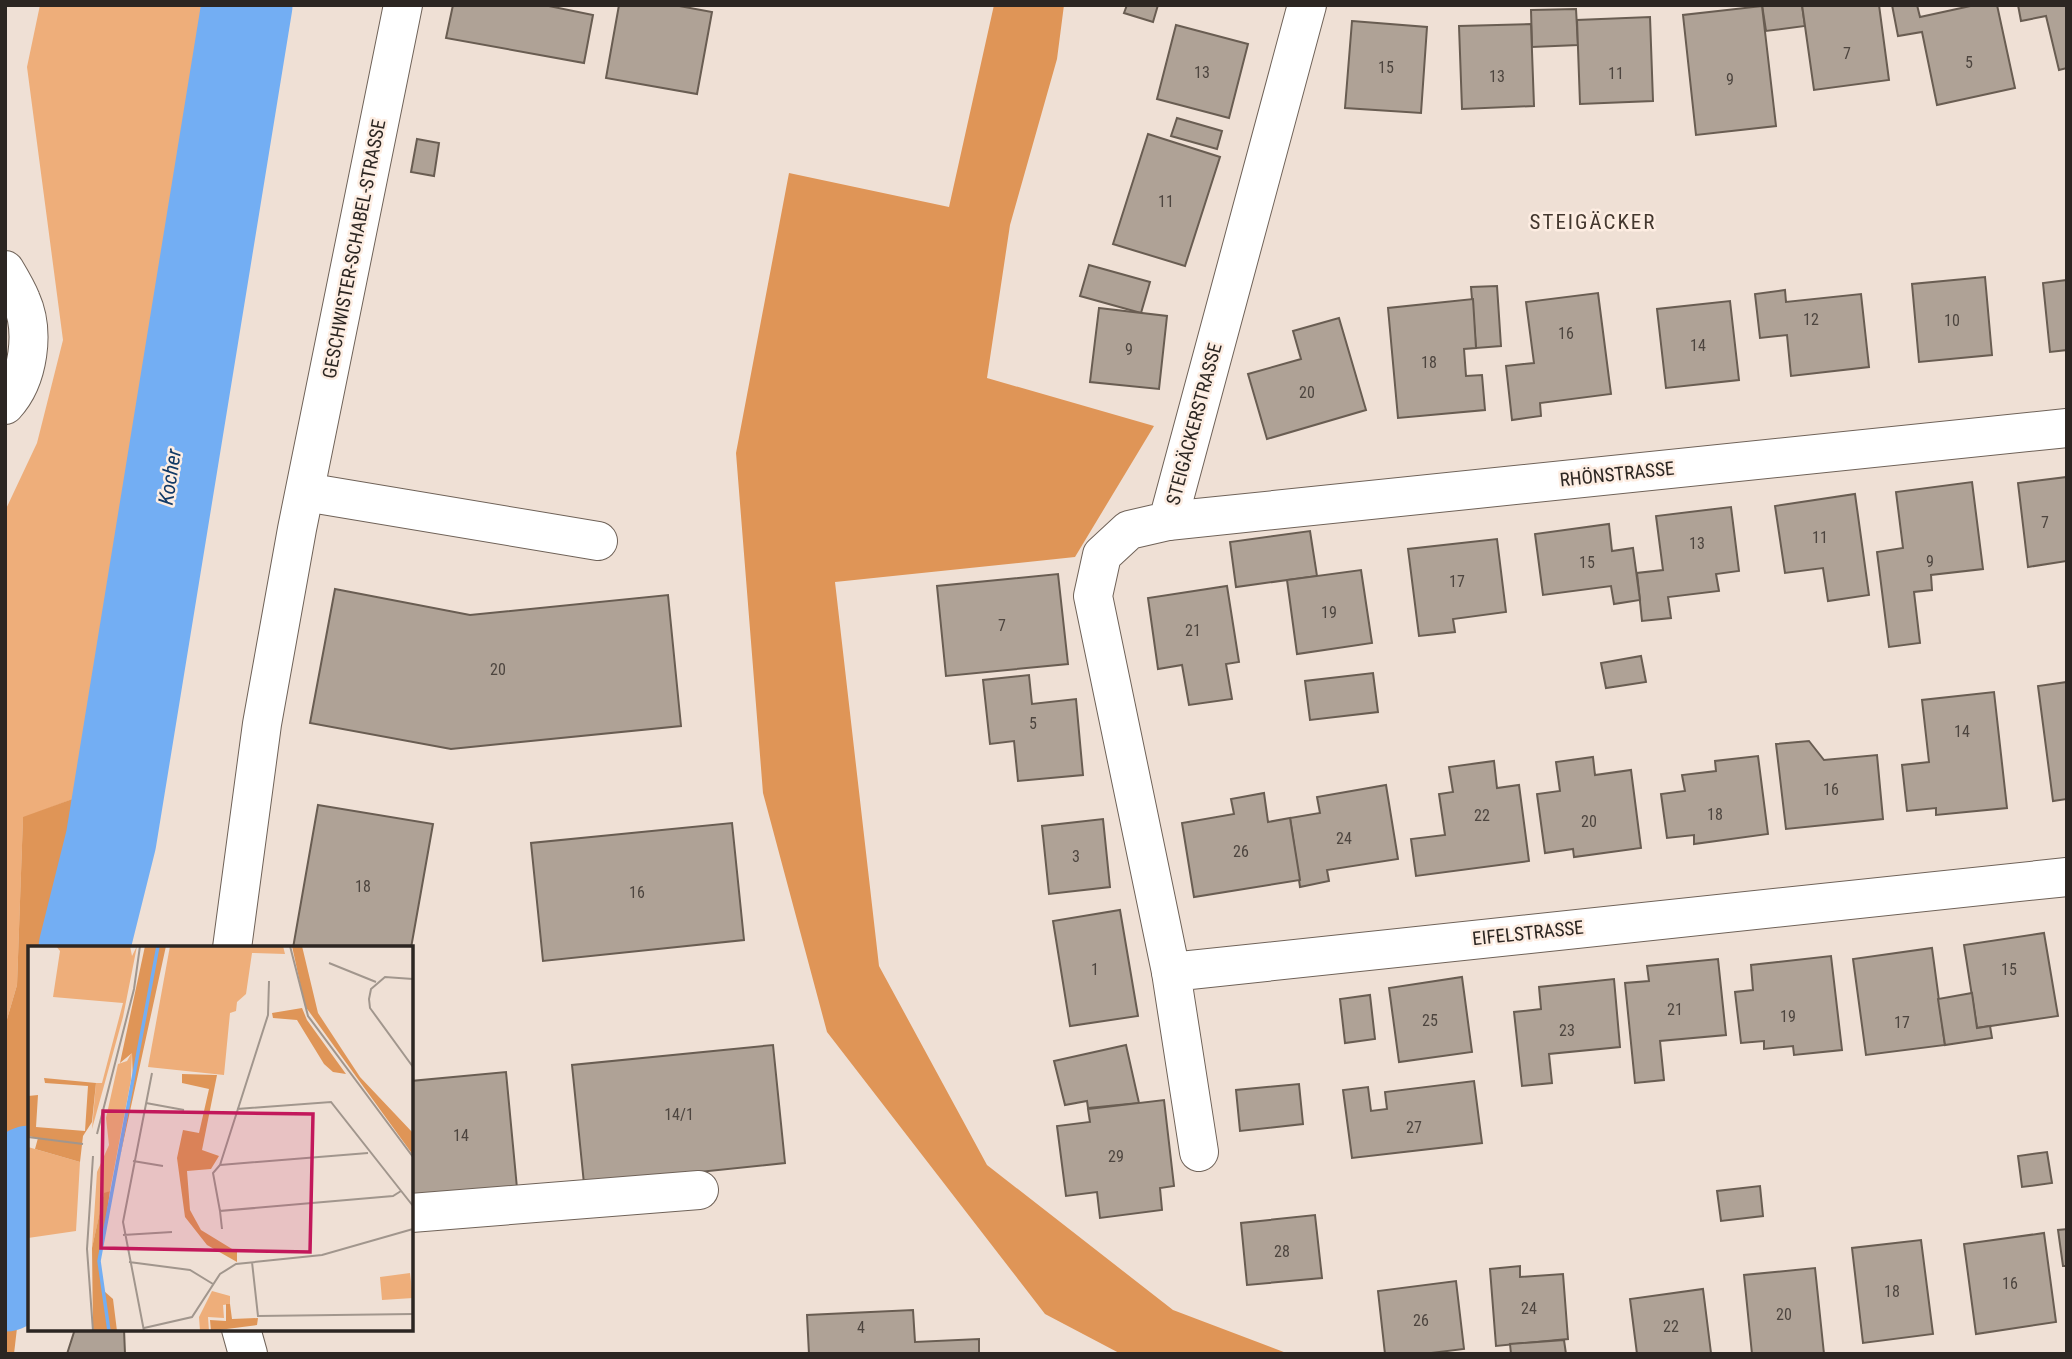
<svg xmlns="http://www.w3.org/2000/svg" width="2072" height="1359" viewBox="0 0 2072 1359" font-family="'Roboto Condensed',sans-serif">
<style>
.green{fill:#eeae7a}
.forest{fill:#df9557}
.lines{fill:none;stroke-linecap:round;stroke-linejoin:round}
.river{stroke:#73aef3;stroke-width:91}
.building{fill:#afa296;stroke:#695d52;stroke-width:2}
.street-casing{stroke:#6f6258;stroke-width:40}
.secondary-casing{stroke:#6f6258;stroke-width:40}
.street{stroke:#fff;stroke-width:38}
.secondary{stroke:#fff;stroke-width:38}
.labels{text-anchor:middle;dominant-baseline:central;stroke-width:5;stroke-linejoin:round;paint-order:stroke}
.number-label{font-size:16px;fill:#4d453f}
.street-label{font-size:19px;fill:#2c2622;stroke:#fdede2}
.neighbourhood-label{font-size:21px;letter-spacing:2px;fill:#43372e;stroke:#fdede2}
.water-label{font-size:21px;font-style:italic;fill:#123a66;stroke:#fdede2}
.inset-river{fill:none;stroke:#73aef3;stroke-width:3.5}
.inset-road{fill:none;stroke:#a1968d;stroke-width:2}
.view{fill:#c2185b;fill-opacity:0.15;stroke:#c2185b;stroke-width:3.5}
.inset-edge{fill:none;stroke:#2c2622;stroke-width:3.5}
</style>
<rect width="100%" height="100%" fill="#efe0d5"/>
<polygon class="green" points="40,5 215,5 130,473 78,797 23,818 17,985 5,1026 5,511 37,443 63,340 27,67"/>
<g class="forest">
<polygon points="247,5 264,5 175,452"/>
<polygon points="994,5 1064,5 1057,59 1010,225 987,378 1154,426 1075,557 835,582 879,966 987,1165 1173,1310 1289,1354 1121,1354 1045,1314 827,1032 763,793 736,453 789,173 949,207"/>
<polygon points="78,797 60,948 30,948 30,1216 14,1354 5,1354 5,1026 17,985 23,817"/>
</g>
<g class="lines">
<g class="river">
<polyline points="84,948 111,840 247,5"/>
<polyline points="5,1286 8,1258 30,1171"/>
</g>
</g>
<g class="building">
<polygon points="453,5 544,5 593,15 584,63 446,38"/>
<polygon points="619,5 674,5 712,12 697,94 606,78"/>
<polygon points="1127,5 1158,5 1153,22 1124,13"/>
<polygon points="1762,5 1802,5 1805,26 1766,31"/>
<polygon points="1802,5 1879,5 1889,80 1814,90"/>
<polygon points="1892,5 1917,5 1920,17 1975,5 1997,5 2015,88 1937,105 1922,32 1898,36"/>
<polygon points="2018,5 2067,5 2067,68 2059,70 2046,16 2021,21"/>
<polygon points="1762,6 1776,126 1696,135 1683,15"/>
<polygon points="1576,9 1578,45 1532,47 1531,10"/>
<polygon points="1650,17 1653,101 1580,104 1577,20"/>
<polygon points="1352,21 1427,27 1421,113 1345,108"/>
<polygon points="1531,24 1534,106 1462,109 1459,26"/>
<polygon points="1176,25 1248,44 1229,118 1157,99"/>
<polygon points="1177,118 1222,131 1217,149 1171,136"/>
<polygon points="1148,134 1220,157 1185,266 1113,244"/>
<polygon points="417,139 439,143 434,176 411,172"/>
<polygon points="1089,265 1150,282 1141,313 1080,296"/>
<polygon points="1985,277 1992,355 1919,362 1912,284"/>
<polygon points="2067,280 2067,350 2050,352 2043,283"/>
<polygon points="1497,286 1501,346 1476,348 1471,287"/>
<polygon points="1785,290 1786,302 1861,294 1869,367 1791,376 1787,335 1760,338 1755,294"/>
<polygon points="1598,293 1611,394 1540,403 1541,416 1512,420 1506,366 1534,363 1526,302"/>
<polygon points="1473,299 1476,348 1464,349 1466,376 1482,375 1485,410 1398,418 1388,308"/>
<polygon points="1730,301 1739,380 1666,388 1657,309"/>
<polygon points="1099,308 1167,316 1159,389 1090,382"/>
<polygon points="1339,318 1366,410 1267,439 1248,374 1301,359 1293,331"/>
<polygon points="2067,477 2067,561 2028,567 2018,483"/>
<polygon points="1972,482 1983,569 1931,575 1932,590 1914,592 1920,643 1889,647 1877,552 1903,548 1896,492"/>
<polygon points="1855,494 1869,595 1828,601 1823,568 1785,573 1775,506"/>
<polygon points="1731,507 1739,571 1716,574 1719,591 1668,597 1671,618 1642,621 1637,573 1663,570 1656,516"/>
<polygon points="1609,524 1612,551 1633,548 1640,600 1614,604 1611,586 1543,595 1535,534"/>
<polygon points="1310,531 1317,576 1236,587 1230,542"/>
<polygon points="1497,539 1506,612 1453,619 1455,632 1419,636 1408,549"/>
<polygon points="1361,570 1372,643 1297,654 1287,580"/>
<polygon points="1058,574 1068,664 946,676 937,586"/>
<polygon points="1227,586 1239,662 1226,664 1232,699 1189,705 1182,665 1158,669 1148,598"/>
<polygon points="335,589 470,615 668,595 681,726 451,749 310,723"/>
<polygon points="1641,656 1646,682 1606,688 1601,663"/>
<polygon points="1373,673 1378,712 1310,720 1305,681"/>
<polygon points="1029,675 1032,704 1076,699 1083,775 1018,781 1014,741 990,744 983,680"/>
<polygon points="2067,682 2067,799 2053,801 2038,686"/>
<polygon points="1994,692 2007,808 1936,815 1936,808 1907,811 1902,765 1929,762 1922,700"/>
<polygon points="1809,741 1824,760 1877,755 1883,819 1786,829 1776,744"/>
<polygon points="1758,756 1768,834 1694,844 1694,835 1667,838 1661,794 1685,791 1682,775 1716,771 1715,761"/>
<polygon points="1593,757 1595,775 1631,770 1641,848 1574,857 1573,849 1545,853 1537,794 1560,791 1556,762"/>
<polygon points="1494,761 1497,788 1519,785 1529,861 1416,876 1411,839 1445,835 1439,794 1453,792 1449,767"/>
<polygon points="1386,785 1398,859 1327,870 1329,881 1300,887 1290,818 1320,813 1317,797"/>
<polygon points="1264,793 1268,822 1290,818 1300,880 1194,897 1182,823 1234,814 1231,799"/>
<polygon points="318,805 433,824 411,948 293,948"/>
<polygon points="1103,819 1110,887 1049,894 1042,826"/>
<polygon points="732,823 744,940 543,961 531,843"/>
<polygon points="1120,910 1138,1016 1070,1026 1053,921"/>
<polygon points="2044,933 2058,1016 1977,1028 1964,945"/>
<polygon points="1932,948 1945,1045 1866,1055 1853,959"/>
<polygon points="1831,956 1842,1050 1794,1055 1793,1046 1764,1049 1764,1041 1741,1043 1735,992 1753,990 1751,965"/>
<polygon points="1718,959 1726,1035 1660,1041 1664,1080 1635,1083 1625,983 1649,981 1647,966"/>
<polygon points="1462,977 1472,1052 1399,1062 1389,988"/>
<polygon points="1614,979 1620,1047 1549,1054 1552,1083 1522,1086 1514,1012 1541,1009 1539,987"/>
<polygon points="1972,993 1977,1028 1990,1026 1992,1038 1945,1045 1938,999"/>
<polygon points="1370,995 1375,1039 1345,1043 1340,999"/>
<polygon points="773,1045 785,1163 584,1184 572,1065"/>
<polygon points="1126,1045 1139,1103 1088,1108 1087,1101 1065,1105 1054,1061"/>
<polygon points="506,1072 517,1188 411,1197 411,1081"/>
<polygon points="1474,1081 1482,1143 1352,1158 1343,1090 1368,1087 1371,1111 1387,1109 1385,1092"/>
<polygon points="1299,1084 1303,1124 1240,1131 1236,1090"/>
<polygon points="1164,1100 1174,1186 1160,1188 1162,1210 1100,1218 1097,1192 1066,1196 1057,1126 1090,1122 1088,1109"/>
<polygon points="2047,1152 2052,1183 2022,1187 2018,1156"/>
<polygon points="1760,1186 1763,1216 1721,1221 1717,1191"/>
<polygon points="1315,1215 1322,1278 1247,1285 1241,1223"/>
<polygon points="2067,1229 2067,1266 2063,1266 2058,1230"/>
<polygon points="2044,1233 2056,1322 1976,1334 1964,1244"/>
<polygon points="1921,1240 1933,1334 1863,1343 1852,1248"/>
<polygon points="1520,1266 1520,1277 1563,1274 1568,1339 1496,1346 1490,1269"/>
<polygon points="1815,1268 1824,1354 1752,1354 1744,1275"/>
<polygon points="1456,1281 1464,1349 1423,1354 1385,1354 1378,1291"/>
<polygon points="1703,1289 1711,1353 1637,1354 1630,1299"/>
<polygon points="913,1310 915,1342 979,1339 979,1354 809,1354 807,1315"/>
<polygon points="75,1329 124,1329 125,1354 67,1354"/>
<polygon points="1564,1340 1566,1354 1511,1354 1510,1344"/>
</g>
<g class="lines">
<g class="street-casing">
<g id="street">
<polyline points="305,492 598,541"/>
<polyline points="1168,521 2067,428"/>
<polyline points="232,948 262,724 297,529 403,5"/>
<polyline points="1171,972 1093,596 1102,555 1129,530 1168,521 1307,5"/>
<polyline points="1199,1152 1171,972 2067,877"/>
<polyline points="411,1213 699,1190"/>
<polyline points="241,1329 248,1354"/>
</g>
</g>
<g class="secondary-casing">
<path id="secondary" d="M5,270C11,280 17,290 21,300C35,331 29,379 5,405"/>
</g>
<use href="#street" class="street"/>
<use href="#secondary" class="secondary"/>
</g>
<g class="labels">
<g class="number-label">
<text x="1847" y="53">7</text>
<text x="1969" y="62">5</text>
<text x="1386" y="67">15</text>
<text x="1202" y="72">13</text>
<text x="1616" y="73">11</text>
<text x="1497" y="76">13</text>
<text x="1730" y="79">9</text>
<text x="1166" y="201">11</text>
<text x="1811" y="319">12</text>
<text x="1952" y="320">10</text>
<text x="1566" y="333">16</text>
<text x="1698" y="345">14</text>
<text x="1129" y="349">9</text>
<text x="1429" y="362">18</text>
<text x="1307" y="392">20</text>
<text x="2045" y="522">7</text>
<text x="1820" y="537">11</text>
<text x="1697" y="543">13</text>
<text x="1930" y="561">9</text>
<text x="1587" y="562">15</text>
<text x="1457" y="581">17</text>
<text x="1329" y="612">19</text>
<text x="1002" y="625">7</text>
<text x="1193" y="630">21</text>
<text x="498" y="669">20</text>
<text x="1033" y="723">5</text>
<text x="1962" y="731">14</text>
<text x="1831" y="789">16</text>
<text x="1715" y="814">18</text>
<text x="1482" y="815">22</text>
<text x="1589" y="821">20</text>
<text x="1344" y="838">24</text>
<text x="1241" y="851">26</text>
<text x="1076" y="856">3</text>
<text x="363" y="886">18</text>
<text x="637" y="892">16</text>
<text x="1095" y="969">1</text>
<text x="2009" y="969">15</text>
<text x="1675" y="1009">21</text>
<text x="1788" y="1016">19</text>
<text x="1430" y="1020">25</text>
<text x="1902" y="1022">17</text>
<text x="1567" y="1030">23</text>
<text x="679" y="1114">14/1</text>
<text x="1414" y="1127">27</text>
<text x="461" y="1135">14</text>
<text x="1116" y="1156">29</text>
<text x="1282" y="1251">28</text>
<text x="2010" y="1283">16</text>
<text x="1892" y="1291">18</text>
<text x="1529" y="1308">24</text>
<text x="1784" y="1314">20</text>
<text x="1421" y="1320">26</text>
<text x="1671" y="1326">22</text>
<text x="861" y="1327">4</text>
</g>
<g class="street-label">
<text transform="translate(354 249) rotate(-79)">GESCHWISTER-SCHABEL-STRASSE</text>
<text transform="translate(1194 424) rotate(-75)">STEIGÄCKERSTRASSE</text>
<text transform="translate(1617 474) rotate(-6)">RHÖNSTRASSE</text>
<text transform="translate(1528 933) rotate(-6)">EIFELSTRASSE</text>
</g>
<g class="neighbourhood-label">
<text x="1593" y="222">STEIGÄCKER</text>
</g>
<g class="water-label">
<text transform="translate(170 477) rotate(-81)">Kocher</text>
</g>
</g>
<g transform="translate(28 946)">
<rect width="385" height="385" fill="#efe0d5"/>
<path d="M28,0H102L104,10L109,0L95,71L64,183L68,137H74L95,57L25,51L32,5ZM142,0H255L257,8L224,7L218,48L209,56L208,65L202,67L196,129L120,121ZM104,106L103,134L82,245L76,248L64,302L69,226L81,199L78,172L90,118L99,115ZM0,201L52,216L48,285L0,292ZM382,327L385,352L354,354L352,331ZM184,345L202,350V358L195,359L196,372L180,371L181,385H172L171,371Z" fill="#eeae7a"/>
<path d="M117,0H138L92,211L105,139L104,107L92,117ZM264,0H274L290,67L332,131L385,187V209L277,60ZM274,62L279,74L318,128L305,126L296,118L269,74L245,72L244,67ZM154,128L189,129L174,204L191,210L183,223L159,225L162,264L173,284L209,306V316L179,299L157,271L149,212L155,184L171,187L181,143L154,137ZM16,132L68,137L64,176L55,190L52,216L7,203L10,192L0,190V150L10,149L8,181L57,185L60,140L17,137ZM82,245L72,316L76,345L85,353L89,385H65L64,302L76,247ZM198,358H202L204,373L230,372L229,379L183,385L182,374L198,375Z" fill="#df9557"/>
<path class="inset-river" d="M81,385L71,315L130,0"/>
<path class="inset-road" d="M262,0L280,70L385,211M301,17L348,36M385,33L357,31L343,43L341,53L342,62L385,121M118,157L156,164M209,163L303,156L385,260M69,188L106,43L112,0M0,191L55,198M65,210L59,303L65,385M105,215L135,220M192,219L340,207M192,265L185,227L192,219L240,69L241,35M194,283L192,265L365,250L373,245M95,289L144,286M101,316L162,324L185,338M224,316L230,370L385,368M116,382L164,371L192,328L208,318L294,309L385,283M116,385L95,276L124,127"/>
<path class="view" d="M75,165L285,168L282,306L73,302Z"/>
<rect width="385" height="385" class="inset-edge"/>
</g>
<rect width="2072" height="1359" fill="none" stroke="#2c2622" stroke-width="14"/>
</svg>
